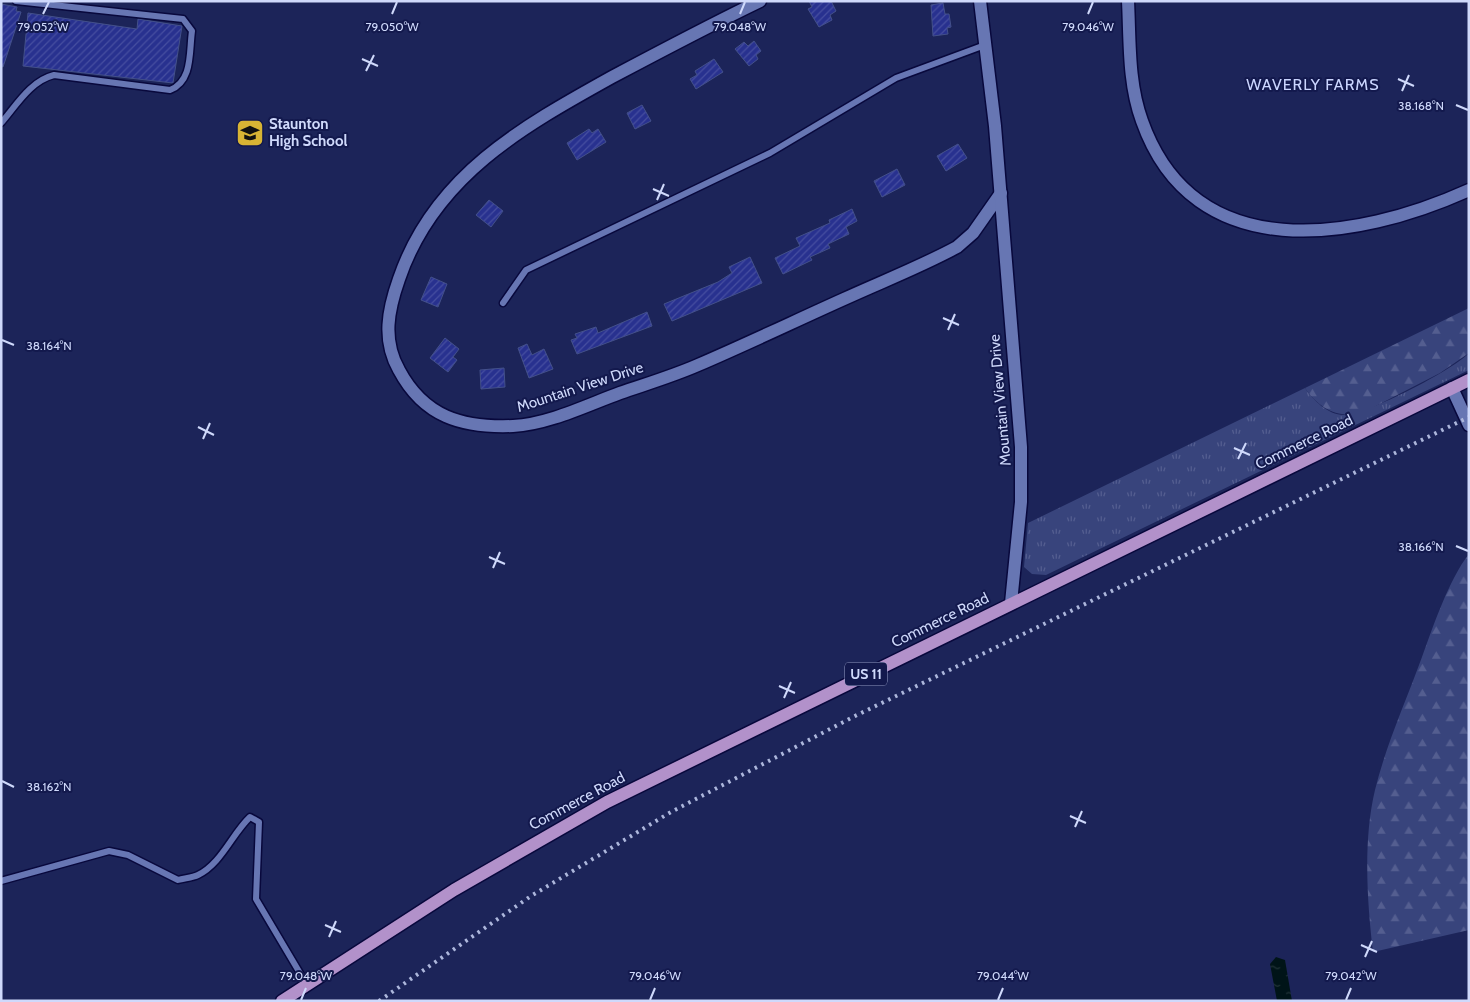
<svg xmlns="http://www.w3.org/2000/svg" width="1470" height="1002" viewBox="0 0 1470 1002" font-family="Cabin,sans-serif">
<style>
.grass{fill:url(#grass-tufts)}
.forest{fill:url(#forest-firs)}
.water{fill:url(#water-ripples)}
.building{fill:url(#building-hatch);stroke:#43508a}
.lines{fill:none;stroke-linecap:round;stroke-linejoin:round}
.lane-casing{stroke:#08083c;stroke-width:9}
.street-casing{stroke:#08083c;stroke-width:15}
.primary-casing{stroke:#08083c;stroke-width:15}
.lane{stroke:#6776b3;stroke-width:6}
.street{stroke:#6776b3;stroke-width:12}
.primary{stroke:#b291ca;stroke-width:12}
.rail{stroke:#adb7dc;stroke-width:4;stroke-dasharray:2.5 5;stroke-linecap:butt}
.ticks{fill:none;stroke:#cfd9fb;stroke-width:2}
.labels{text-anchor:middle;dominant-baseline:central;stroke-width:4;stroke-linejoin:round;paint-order:stroke}
.shield{fill:#13194d;stroke:#979fc7;stroke-width:1}
.shield-label{font-size:14px;font-weight:bold;fill:#cfd9fb}
.poi-label{font-size:15px;font-weight:bold;fill:#cfd9fb;stroke:#13194d;text-anchor:start}
.street-label{font-size:15px;fill:#cfd9fb;stroke:#13194d}
.neighbourhood-label{font-size:16px;letter-spacing:1px;fill:#cbd6ff;stroke:#13194d}
.ticks-label{font-size:12px;text-anchor:middle;fill:#cfd9fb;stroke:#13194d;stroke-width:4;stroke-linejoin:round;paint-order:stroke}
</style>
<defs>
<pattern id="grass-tufts" width="24" height="20" patternUnits="userSpaceOnUse" patternTransform="scale(1.25)"><rect width="24" height="20" fill="#38447c"/><path d="M3 7l-1-3M5 7V3M7 7l1-3M15 17l-1-3M17 17v-4M19 17l1-3" fill="none" stroke="#545e90"/></pattern>
<pattern id="forest-firs" width="22" height="20" patternUnits="userSpaceOnUse" patternTransform="scale(1.25)"><rect width="22" height="20" fill="#38447c"/><path d="M5 1l3.5 6h-7zM16 11l3.5 6h-7z" fill="#545e90"/></pattern>
<pattern id="water-ripples" width="26" height="14" patternUnits="userSpaceOnUse" patternTransform="scale(1.25)"><rect width="26" height="14" fill="#001418"/><path d="M2 4q2-2 4 0t4 0M15 11q2-2 4 0t4 0" fill="none" stroke="#24363a"/></pattern>
<pattern id="building-hatch" width="6" height="6" patternUnits="userSpaceOnUse" patternTransform="scale(1.25)"><rect width="6" height="6" fill="#28318f"/><path d="M-1 1l2-2M0 6l6-6M5 7l2-2" fill="none" stroke="#464ea0"/></pattern>
</defs>
<rect width="100%" height="100%" fill="#1c2459"/>
<path class="grass" d="M1469,353V370L1046,575L1032,574L1024,567L1028,523L1305,388C1313,400 1329,416 1345,415C1368,414 1453,370 1469,353Z"/>
<g class="forest">
<path d="M1469,308V353L1440,373L1370,409C1345,422 1320,411 1305,388Z"/>
<path d="M1469,554V930L1373,952C1367,901 1363,840 1375,790C1386,745 1406,701 1422,657C1433,627 1449,579 1469,554Z"/>
</g>
<polygon class="water" points="1276,957 1285,960 1292,1001 1277,1001 1270,964"/>
<g class="building">
<polygon points="809,1 831,1 836,11 830,15 832,20 819,27 808,9 812,7"/>
<polygon points="943,3 945,14 949,14 951,27 947,28 948,34 933,36 931,5"/>
<polygon points="1,4 17,7 16,11 21,12 3,67 1,66"/>
<polygon points="28,13 137,29 138,19 182,26 173,83 23,66"/>
<polygon points="754,41 761,51 756,55 758,59 749,66 735,49 744,42 748,46"/>
<polygon points="714,59 723,72 696,89 690,79 697,75 695,71"/>
<polygon points="642,105 651,121 635,129 627,113"/>
<polygon points="589,129 592,133 598,129 606,142 577,160 567,143"/>
<polygon points="958,144 967,158 946,171 937,156"/>
<polygon points="897,169 905,185 882,197 874,181"/>
<polygon points="489,200 503,211 491,227 476,215"/>
<polygon points="852,209 857,221 846,227 849,234 828,244 830,248 810,257 812,260 783,274 775,258 800,246 796,238 830,223 829,220"/>
<polygon points="750,257 762,283 672,321 664,304 718,282 732,273 729,267"/>
<polygon points="431,277 447,284 438,307 421,300"/>
<polygon points="647,312 652,326 577,354 571,340 577,338 575,334 596,327 598,333"/>
<polygon points="445,338 459,349 453,357 457,360 448,372 430,358"/>
<polygon points="527,344 532,355 544,349 553,369 529,378 518,348"/>
<polygon points="504,368 505,387 481,389 480,370"/>
</g>
<g class="lines">
<g class="lane-casing">
<g id="lane">
<path d="M1,123C16,106 30,81 54,75L170,90C193,81 189,52 192,31L183,19L16,1"/>
<polyline points="503,303 526,270 770,153 896,78 985,45"/>
<path d="M1,881L109,851L128,855L178,880C184,878 192,878 198,875C221,864 232,834 250,817L259,822L256,899L307,985"/>
</g>
</g>
<g class="street-casing">
<g id="street">
<path d="M760,1C710,25 661,51 612,77C522,127 434,176 399,279C388,310 382,340 399,370C424,417 462,428 513,426C549,424 587,405 620,393C646,384 673,376 698,365C747,344 795,321 844,299C881,282 920,267 957,247L973,233L1001,193"/>
<polyline points="980,1 995,126 1021,447 1021,502 1011,603"/>
<path d="M1128,1C1130,41 1128,83 1142,121C1194,268 1356,241 1469,190"/>
<polyline points="1452,388 1469,425"/>
</g>
</g>
<g class="primary-casing">
<polyline id="primary" points="282,1001 454,890 607,802 1469,380"/>
</g>
<use href="#lane" class="lane"/>
<use href="#street" class="street"/>
<use href="#primary" class="primary"/>
<polyline class="rail" points="379,1001 531,896 671,812 853,717 1469,417"/>
</g>
<path class="ticks" d="M43,14L49,2M392,14L397,2M740,14L745,2M1088,14L1093,2M362,59L378,66M366,71L374,55M1398,79L1414,86M1402,91L1409,75M1456,105L1468,110M653,189L669,196M657,200L664,184M943,318L959,325M948,330L955,314M2,340L14,345M198,427L214,435M203,439L210,423M1234,448L1250,455M1238,459L1246,443M1456,546L1468,551M489,557L505,564M493,568L500,552M779,686L795,693M784,698L791,682M2,781L14,787M1070,816L1086,823M1075,827L1082,811M325,925L341,932M329,937L336,921M1361,945L1377,952M1365,957L1372,941M301,1000L306,988M650,1000L655,988M998,1000L1003,988M1346,1000L1351,988"/>
<defs>
<g id="school-square" transform="scale(1.4375)"><rect x="-9" y="-9" width="18" height="18" rx="4" fill="#d8b434" stroke="#13194d"/><path d="M0-5L7-2L0 1L-7-2ZM-4 1L0 2.5L4 1V4Q0 6-4 4Z" fill="#111"/></g>
</defs>
<g fill-rule="evenodd">
<use href="#school-square" x="250" y="133"/>
</g>
<g class="labels">
<rect class="shield" x="845" y="662.5" width="42" height="23" rx="4"/>
<g class="shield-label">
<text x="866" y="674">US 11</text>
</g>
<g class="poi-label">
<text x="269" y="124">Staunton<tspan x="269" dy="17">High School</tspan></text>
</g>
<g class="street-label">
<text transform="translate(580 387) rotate(-18)">Mountain View Drive</text>
<text transform="translate(1000 400) rotate(-95)">Mountain View Drive</text>
<text transform="translate(1304 442) rotate(-26)">Commerce Road</text>
<text transform="translate(940 620) rotate(-26)">Commerce Road</text>
<text transform="translate(577 801) rotate(-28)">Commerce Road</text>
</g>
<g class="neighbourhood-label">
<text x="1313" y="84">WAVERLY FARMS</text>
</g>
</g>
<g class="ticks-label">
<text x="43" y="31">79.052°W</text>
<text x="392" y="31">79.050°W</text>
<text x="740" y="31">79.048°W</text>
<text x="1088" y="31">79.046°W</text>
<text x="1421" y="110">38.168°N</text>
<text x="49" y="350">38.164°N</text>
<text x="1421" y="551">38.166°N</text>
<text x="49" y="791">38.162°N</text>
<text x="306" y="980">79.048°W</text>
<text x="655" y="980">79.046°W</text>
<text x="1003" y="980">79.044°W</text>
<text x="1351" y="980">79.042°W</text>
</g>
<rect width="1470" height="1002" fill="none" stroke="#cfd9fb" stroke-width="5"/>
</svg>
